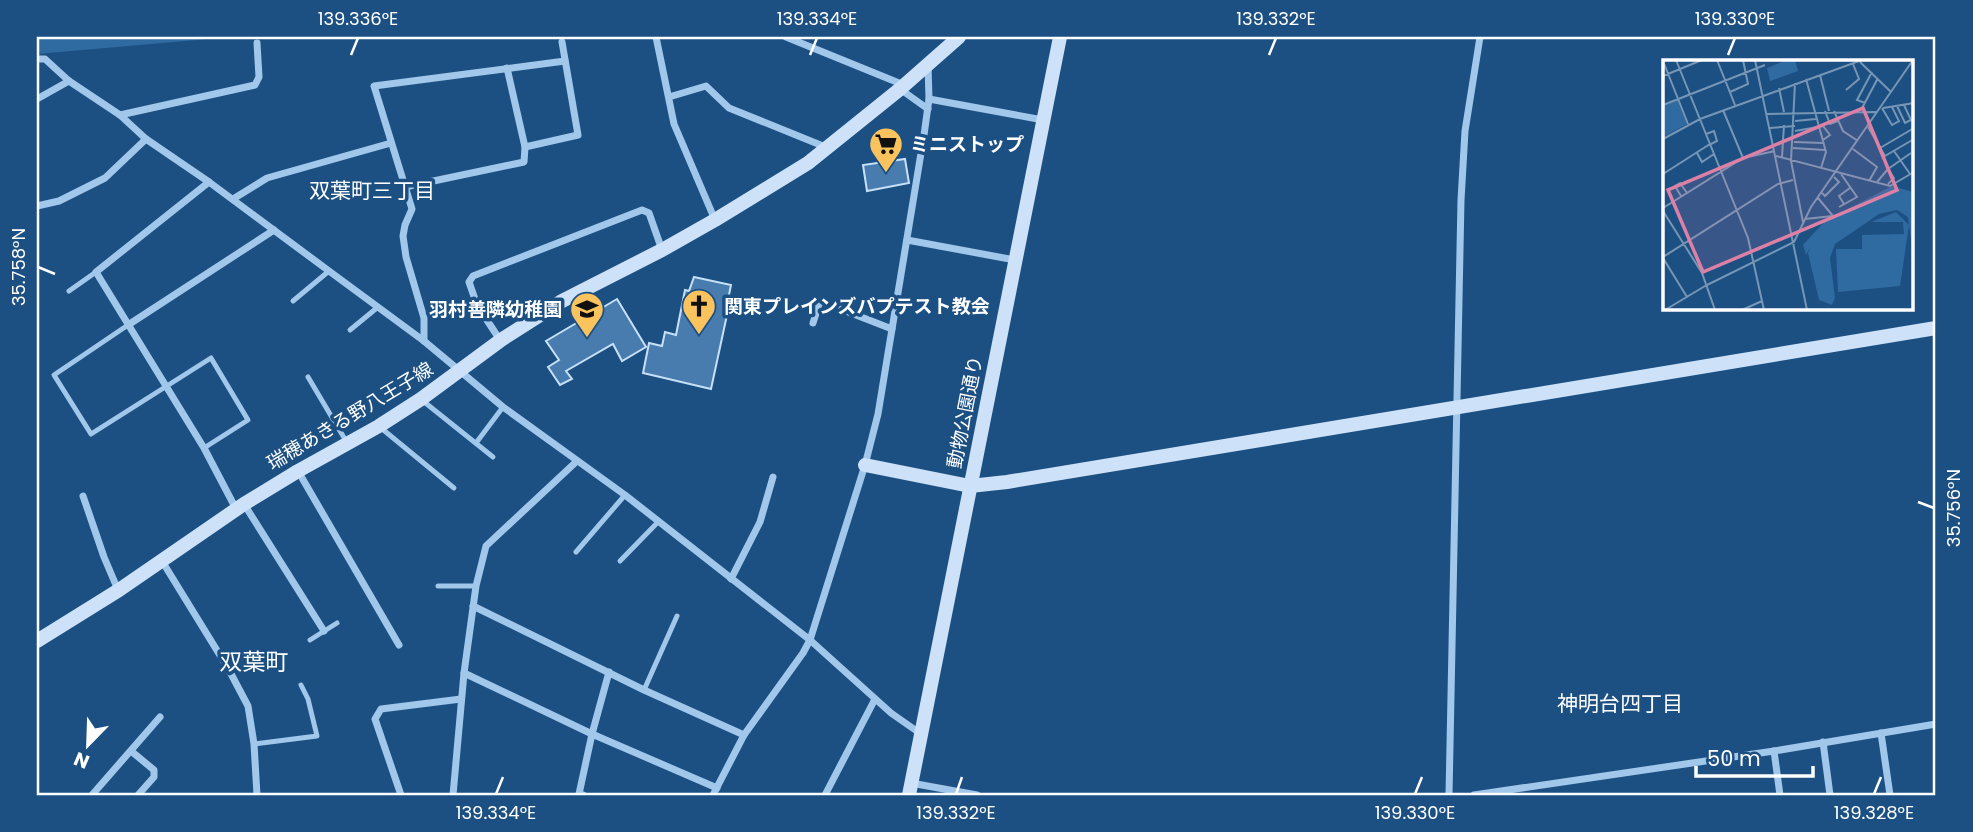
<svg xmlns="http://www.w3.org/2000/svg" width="1973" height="832" viewBox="0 0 1973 832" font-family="Poppins,'Noto Sans JP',sans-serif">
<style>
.green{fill:#2f6aa1}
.building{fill:#497cae;stroke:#c6e0f8;stroke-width:2}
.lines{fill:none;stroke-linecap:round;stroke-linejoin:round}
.lane{stroke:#a1c7ea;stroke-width:5}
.street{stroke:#a1c7ea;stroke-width:7}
.secondary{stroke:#cde2f8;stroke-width:14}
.ticks{fill:none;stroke:#fff;stroke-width:2.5}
.labels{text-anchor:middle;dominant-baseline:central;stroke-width:7;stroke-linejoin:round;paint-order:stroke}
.poi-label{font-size:19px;font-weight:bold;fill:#fff;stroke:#1c5083;text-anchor:start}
.street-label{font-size:19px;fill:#fff;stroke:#1c5083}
.neighbourhood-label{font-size:21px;fill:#fff;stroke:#1c5083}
.quarter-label{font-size:23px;fill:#fff;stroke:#1c5083}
.inset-road{fill:none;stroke:#7796b5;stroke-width:2}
.view{fill:#dd80a5;fill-opacity:0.15;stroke:#dd80a5;stroke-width:3.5}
.inset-edge{fill:none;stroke:#fff;stroke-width:3.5}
.neatline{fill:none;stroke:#fff;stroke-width:2.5}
.ticks-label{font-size:18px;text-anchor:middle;fill:#fff}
</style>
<rect width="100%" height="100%" fill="#1c5083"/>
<polygon class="green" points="37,37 231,37 37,54"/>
<g class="building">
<polygon points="905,159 909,183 867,191 863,165"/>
<polygon points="694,277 731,285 728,300 730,301 711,389 643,373 649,343 662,346 665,332 676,335 685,290 689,291"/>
<polygon points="617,299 646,347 622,361 613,344 566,371 572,379 560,385 548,367 559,360 546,341"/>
</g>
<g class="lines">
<g class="lane">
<polyline points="69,291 96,272"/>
<polyline points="293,301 329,271"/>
<polyline points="128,325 54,375 91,434 211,358 248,420 204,448"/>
<polyline points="350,330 378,307"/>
<polyline points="308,377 346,441"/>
<polyline points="423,401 493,457"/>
<polyline points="381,428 454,488"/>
<polyline points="476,443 503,407"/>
<polyline points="576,552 625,495"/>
<polyline points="620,561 658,522"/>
<polyline points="438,586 476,586"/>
<polyline points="310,640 337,623"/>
<polyline points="644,690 677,616"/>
<polyline points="254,744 317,736 308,699 301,685"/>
</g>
<g class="street">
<polyline points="656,37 674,124 715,220"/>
<polyline points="786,37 904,85"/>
<polyline points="37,59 45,59 69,81 120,115 146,139 209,182 329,271 424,341 503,407 625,495 810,640 891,713 921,734"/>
<polyline points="900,89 928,109"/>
<polyline points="669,97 706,86 729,108 828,148"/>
<polyline points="37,99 69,81"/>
<polyline points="929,99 1043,120"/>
<polyline points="120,115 255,85 259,77 257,43"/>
<polyline points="525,147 578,135 562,42"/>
<polyline points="209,182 96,272 204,448 236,509"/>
<polyline points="405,187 524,162 525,147 507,68"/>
<polyline points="233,199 267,178 391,143"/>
<polyline points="37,206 59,201 105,178 146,139"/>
<polyline points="907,240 1015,260"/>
<polyline points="813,323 820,301 892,329"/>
<polyline points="128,325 274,230"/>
<polyline points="500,340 477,305 469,282 473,276 642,210 649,213 662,250"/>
<polyline points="424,341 424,318 406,257 403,236 405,225 412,209 374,86 565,61"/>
<polyline points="298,471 399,645"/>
<polyline points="83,496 104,557 118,590"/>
<polyline points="244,504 324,631"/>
<polyline points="162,561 229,670 248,706 254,744 257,795"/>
<polyline points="731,579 760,522 773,477"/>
<polyline points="473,606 644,690 744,735"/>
<polyline points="464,673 592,734 717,788"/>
<polyline points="1881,733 1890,795"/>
<polyline points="1823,742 1830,795"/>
<polyline points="131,751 154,770 154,777 138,795"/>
<polyline points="1774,751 1780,795"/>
<polyline points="911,783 977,795"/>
<polyline points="92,795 160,717"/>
<polyline points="401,795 375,719 381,709 461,699"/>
<polyline points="453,795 464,673 476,586 486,546 577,461"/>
<polyline points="583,795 579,794 592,734 609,672"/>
<polyline points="713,795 744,735 803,653 810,640 865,465 878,414 924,135 929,99 928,65"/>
<polyline points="825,795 875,699"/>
<polyline points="1449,795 1461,200 1465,131 1480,37"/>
<polyline points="1474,795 1774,751 1936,724"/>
</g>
<g class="secondary">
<polyline points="865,465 970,486 1007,482 1936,328"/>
<polyline points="37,641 119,590 244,504 298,471 379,426 421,399 501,340 562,301 662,250 715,220 808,163 900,89 959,37"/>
<polyline points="909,795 1060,37"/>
</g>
</g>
<path class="ticks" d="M351,55L358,38M810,55L817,38M1269,55L1276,38M1728,55L1735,38M38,267L55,274M1918,502L1934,508M496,794L503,777M956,794L962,777M1415,794L1422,777M1874,794L1881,777"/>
<defs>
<g id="supermarket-pin" transform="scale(1.75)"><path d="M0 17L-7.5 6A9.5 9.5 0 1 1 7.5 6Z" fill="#fbc35e" stroke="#1c5083"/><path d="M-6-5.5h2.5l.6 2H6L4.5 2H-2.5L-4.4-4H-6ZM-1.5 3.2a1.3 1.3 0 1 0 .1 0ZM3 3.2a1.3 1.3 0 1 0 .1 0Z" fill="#111"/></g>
<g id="church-pin" transform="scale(1.75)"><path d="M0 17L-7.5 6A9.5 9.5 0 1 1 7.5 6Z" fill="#fbc35e" stroke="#1c5083"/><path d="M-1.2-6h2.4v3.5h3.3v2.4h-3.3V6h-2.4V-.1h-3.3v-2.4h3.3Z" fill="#111"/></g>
<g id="school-pin" transform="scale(1.75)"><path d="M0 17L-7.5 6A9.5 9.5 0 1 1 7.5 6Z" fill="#fbc35e" stroke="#1c5083"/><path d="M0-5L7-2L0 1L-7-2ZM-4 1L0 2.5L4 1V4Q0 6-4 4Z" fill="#111"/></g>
</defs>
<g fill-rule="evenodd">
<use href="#supermarket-pin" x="886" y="144"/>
<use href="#church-pin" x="699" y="306"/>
<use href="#school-pin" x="587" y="309"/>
</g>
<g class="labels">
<g class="poi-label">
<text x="910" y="144">ミニストップ</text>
<text x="724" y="306">関東プレインズバプテスト教会</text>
<text x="562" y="309" text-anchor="end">羽村善隣幼稚園</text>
</g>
<g class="street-label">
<text transform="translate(965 412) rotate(-79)">動物公園通り</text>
<text transform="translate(350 416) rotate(-31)">瑞穂あきる野八王子線</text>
</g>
<g class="neighbourhood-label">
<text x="372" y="190">双葉町三丁目</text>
<text x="1620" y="703">神明台四丁目</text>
</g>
<g class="quarter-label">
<text x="254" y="662">双葉町</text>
</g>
</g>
<g transform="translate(1663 60)">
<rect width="250" height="250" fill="#1c5083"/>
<path d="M124,0H132L135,11L107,21L104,8ZM14,39L24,64L0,77V45ZM229,126L250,132V195L245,157L234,150L216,154L172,184L167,198L172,238L169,245L156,240L145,193L148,186L143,195L140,185L162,161ZM233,152L246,165L237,226L175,232L173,189H199V175L241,174L240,162H208Z" fill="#2f6aa1"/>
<path class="inset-road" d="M13,0L85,178L101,250M54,0L72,45M92,0L144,250M0,1L25,64M197,2L228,32M157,15L166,51M0,16L39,0M143,19L163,92L158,108M132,23L128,101L140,162M116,28L121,52M183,30L196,19L190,4M67,32L85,24L80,0M202,43L194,40L209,12M0,45L102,5M234,46L242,63L248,60L241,45M219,48L229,65L236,61L229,47M220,48L251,43M60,50L80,98M198,50L215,18M162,51L167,64L175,61M171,51L180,71L195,81M104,54L213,52M132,61L153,59M205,67L222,96L251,79M107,68L132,66M132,71L160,66L167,75L160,80M43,74L51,71L54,81L48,84M0,79L37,59L199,0M131,82L160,83M130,88L162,90M217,88L251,68M190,89L214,107L206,121M231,91L247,114M34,93L39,102L51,94M113,96L227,126L251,112M119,97L121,65M225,109L248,93M0,114L47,84M214,122L225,109L231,118L225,124M159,133L162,136L176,122L171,117M18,136L12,126L17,123L24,133M181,144L176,136L187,128M176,147L194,137L178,114M0,148L80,98L112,91M0,151L39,213L52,250M142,159L170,156L155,138M0,197L115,124L130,120M0,198L24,237M42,226L131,182L148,147L250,0M2,250L42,226M79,250L99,241"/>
<path class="view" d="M200,48L234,130L40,212L5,130Z"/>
<rect width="250" height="250" class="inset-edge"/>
</g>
<rect width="1973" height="832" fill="none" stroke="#1c5083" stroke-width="77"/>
<g transform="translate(88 745) rotate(203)" stroke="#1c5083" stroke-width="5" paint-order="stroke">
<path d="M0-5L12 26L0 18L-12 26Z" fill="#ffffff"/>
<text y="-10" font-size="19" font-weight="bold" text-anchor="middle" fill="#ffffff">N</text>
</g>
<path d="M1696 766v10h117v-10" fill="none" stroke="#ffffff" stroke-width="3.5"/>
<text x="1707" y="766" font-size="21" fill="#ffffff" stroke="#1c5083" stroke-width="5" paint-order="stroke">50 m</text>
<rect x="38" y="38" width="1896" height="756" class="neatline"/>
<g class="ticks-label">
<text x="358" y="25">139.336°E</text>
<text x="817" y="25">139.334°E</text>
<text x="1276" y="25">139.332°E</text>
<text x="1735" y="25">139.330°E</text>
<text transform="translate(19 267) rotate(-90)" y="6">35.758°N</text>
<text transform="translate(1954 508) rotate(-90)" y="6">35.756°N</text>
<text x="496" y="819">139.334°E</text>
<text x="956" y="819">139.332°E</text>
<text x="1415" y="819">139.330°E</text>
<text x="1874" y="819">139.328°E</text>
</g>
</svg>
